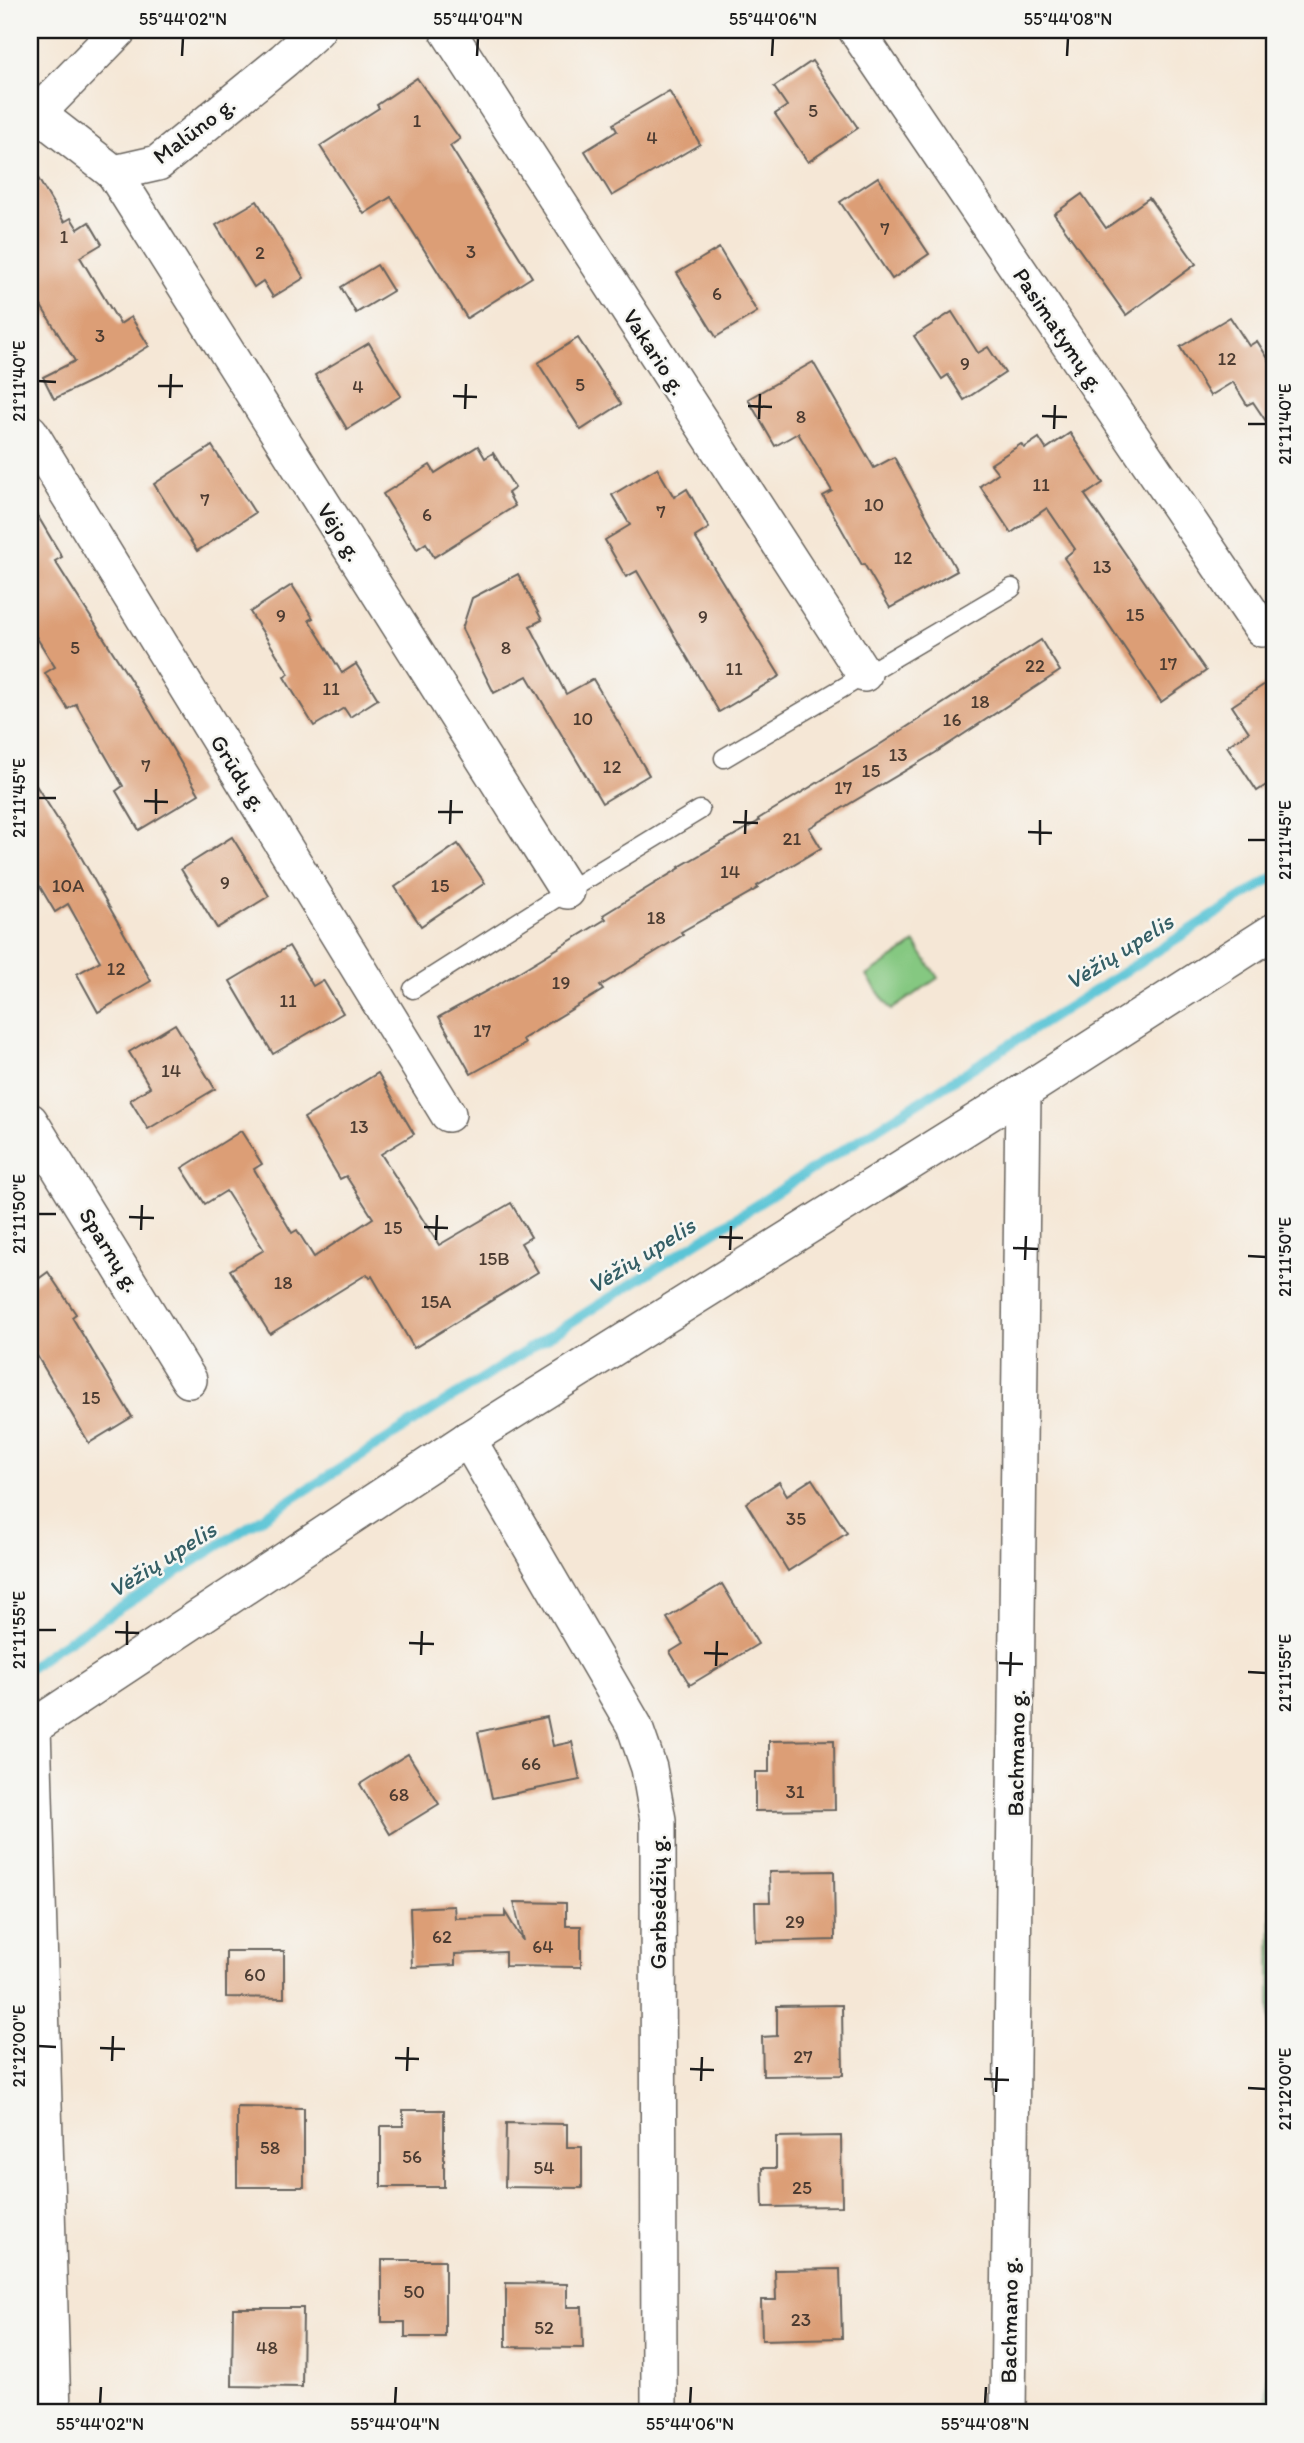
<svg xmlns="http://www.w3.org/2000/svg" width="1304" height="2443" viewBox="0 0 1304 2443" font-family="Itim,sans-serif">
<style>
.grass{fill:url(#grass-dots);stroke:#50724e;stroke-width:2}
.pitch{fill:#85c881;stroke:#50724e;stroke-width:2}
.lines{fill:none;stroke-linecap:round;stroke-linejoin:round}
.stream{stroke:#5ac4d6;stroke-width:10}
.building{fill:#dc9e76}
.lane-casing{stroke:#68635d;stroke-width:21}
.street-casing{stroke:#68635d;stroke-width:38}
.lane{stroke:#fff;stroke-width:18}
.street{stroke:#fff;stroke-width:35}
.ticks{fill:none;stroke:#1c1c1c;stroke-width:2.5}
.labels{text-anchor:middle;dominant-baseline:central;stroke-width:5;stroke-linejoin:round;paint-order:stroke}
.number-label{font-size:19px;fill:#4c3c32}
.street-label{font-size:23px;fill:#1c1c1c;stroke:#f6f6f2}
.water-label{font-size:24px;font-style:italic;fill:#355f66;stroke:#f6f6f2}
.neatline{fill:none;stroke:#1c1c1c;stroke-width:2.5}
.ticks-label{font-size:18px;text-anchor:middle;fill:#1c1c1c}
</style>
<defs>
<pattern id="grass-dots" width="8" height="8" patternUnits="userSpaceOnUse" patternTransform="scale(1.75)"><rect width="8" height="8" fill="#85c881"/><path d="M2 2h.1M6 6h.1" fill="none" stroke="#72ab6f" stroke-width="1.8" stroke-linecap="round"/></pattern>
</defs>
<rect width="100%" height="100%" fill="#f6f6f2"/>
<filter id="ink" filterUnits="userSpaceOnUse"><feTurbulence type="fractalNoise" baseFrequency=".0143" numOctaves="2"/><feDisplacementMap in="SourceGraphic" scale="14" xChannelSelector="R" yChannelSelector="G"/><feConvolveMatrix kernelMatrix="1 2 1 2 8 2 1 2 1" color-interpolation-filters="sRGB"/></filter>
<filter id="wash" filterUnits="userSpaceOnUse"><feTurbulence type="fractalNoise" baseFrequency=".00686" numOctaves="4" result="noise"/><feDisplacementMap in="SourceGraphic" scale="28" xChannelSelector="R" yChannelSelector="G"/><feGaussianBlur stdDeviation="1.57" result="paint"/><feColorMatrix in="noise" values="0 0 0 0 0 0 0 0 0 0 0 0 0 0 0 0 0 1.4 0 .05"/><feComposite in="paint" operator="in"/></filter>
<g filter="url(#wash)">
<rect width="100%" height="100%" fill="#f5e7d6"/>
<polygon class="grass" points="1274,1472 1274,2413 1267,2413"/>
<polygon class="pitch" points="915,943 938,978 891,1010 867,976"/>
<g class="lines">
<polyline class="stream" points="30,1668 49,1653 1274,877"/>
</g>
<g id="blocks">
<g class="building">
<polygon points="812,61 858,128 808,162 775,114 787,106 774,87"/>
<polygon points="417,78 460,139 450,146 532,277 467,318 391,197 364,214 320,146 379,108 377,105"/>
<polygon points="669,91 700,144 612,196 585,151 617,131 613,124"/>
<polygon points="30,165 64,222 71,218 78,229 89,222 102,244 80,257 120,324 131,317 149,346 97,378 54,399 43,377 75,361 30,288"/>
<polygon points="878,177 929,254 892,279 840,202"/>
<polygon points="1082,194 1106,228 1149,198 1196,264 1126,315 1054,214"/>
<polygon points="257,201 304,278 273,297 263,281 254,287 216,225"/>
<polygon points="719,248 757,312 716,337 677,273"/>
<polygon points="377,265 393,291 356,313 341,287"/>
<polygon points="952,312 978,353 988,347 1005,373 964,400 948,375 942,379 914,336"/>
<polygon points="1230,317 1249,346 1257,341 1274,368 1274,433 1253,402 1247,405 1233,382 1210,396 1180,347"/>
<polygon points="578,338 621,404 581,430 538,363"/>
<polygon points="369,343 401,396 347,429 315,375"/>
<polygon points="813,362 874,468 894,457 957,571 890,608 864,564 862,565 823,496 832,491 798,433 775,446 748,399"/>
<polygon points="1070,433 1103,483 1085,495 1206,671 1161,702 1064,558 1075,549 1047,508 1011,533 980,486 998,473 991,464 1021,444 1024,448 1039,438 1046,449"/>
<polygon points="212,446 255,513 197,551 154,484"/>
<polygon points="478,446 485,458 493,453 515,488 508,493 515,506 434,557 426,543 417,549 383,494 430,465 435,473"/>
<polygon points="657,468 674,497 687,489 709,528 695,537 780,676 719,712 637,571 626,577 605,540 630,525 612,495"/>
<polygon points="30,503 62,557 55,561 151,712 199,794 139,830 116,791 123,786 76,704 68,709 45,673 55,667 30,627"/>
<polygon points="518,574 542,620 530,626 566,694 593,679 649,775 602,803 527,676 494,693 462,629 472,598"/>
<polygon points="292,585 313,618 309,620 342,673 356,664 378,699 350,717 344,708 314,726 284,677 289,674 250,612"/>
<polygon points="1041,640 1060,671 935,753 809,828 821,848 757,886 758,888 681,932 683,935 600,986 603,990 523,1039 525,1044 471,1074 439,1017 494,987 606,919 603,915 680,868 679,867 759,821 758,819 876,747"/>
<polygon points="1274,678 1274,780 1257,791 1227,746 1249,732 1232,706"/>
<polygon points="30,776 76,848 151,981 98,1012 77,974 100,961 68,904 55,912 30,870"/>
<polygon points="232,837 269,896 217,928 181,869"/>
<polygon points="458,844 485,883 421,926 395,887"/>
<polygon points="289,946 313,986 323,980 343,1013 273,1054 230,981"/>
<polygon points="175,1024 215,1089 148,1129 130,1100 150,1087 129,1052"/>
<polygon points="378,1073 414,1134 381,1154 439,1245 511,1203 531,1237 521,1243 538,1272 414,1348 372,1276 370,1278 367,1274 270,1334 230,1270 264,1250 226,1191 205,1204 182,1168 241,1131 262,1164 254,1169 292,1233 297,1230 314,1257 373,1218 346,1176 340,1179 304,1118"/>
<polygon points="48,1272 76,1314 72,1317 132,1417 89,1443 30,1344 30,1285"/>
<polygon points="812,1479 847,1533 788,1571 746,1503 779,1482 787,1495"/>
<polygon points="722,1584 758,1644 690,1685 670,1652 683,1644 667,1618"/>
<polygon points="547,1717 553,1746 572,1742 580,1780 492,1798 478,1732"/>
<polygon points="834,1740 835,1810 755,1811 755,1772 769,1772 769,1741"/>
<polygon points="408,1754 439,1804 390,1834 360,1784"/>
<polygon points="834,1871 835,1940 756,1942 755,1902 770,1902 769,1872"/>
<polygon points="514,1902 566,1903 566,1926 581,1926 581,1967 505,1966 505,1952 455,1954 455,1965 412,1967 410,1908 454,1906 455,1918 505,1917 505,1912 523,1941"/>
<polygon points="226,1951 284,1951 284,1998 226,1997"/>
<polygon points="842,2005 843,2075 763,2076 762,2037 777,2036 777,2006"/>
<polygon points="237,2107 304,2108 304,2187 237,2187"/>
<polygon points="403,2110 444,2110 444,2187 381,2187 381,2126 403,2126"/>
<polygon points="506,2123 567,2124 567,2147 582,2147 582,2188 505,2187"/>
<polygon points="841,2136 842,2206 763,2207 762,2168 776,2168 776,2137"/>
<polygon points="382,2260 445,2260 445,2337 405,2337 405,2322 382,2322"/>
<polygon points="840,2269 842,2338 762,2340 761,2300 776,2300 775,2270"/>
<polygon points="506,2283 567,2284 567,2307 582,2307 583,2348 506,2347"/>
<polygon points="233,2308 303,2308 302,2387 232,2386"/>
</g>
</g>
</g>
<g filter="url(#ink)">
<use href="#blocks" fill-opacity="0" stroke="#68635d" stroke-width="2"/>
<g class="lines">
<g class="lane-casing">
<g id="lane">
<polyline points="724,758 1012,588"/>
<polyline points="413,989 567,891 700,810"/>
</g>
</g>
<g class="street-casing">
<g id="street">
<polyline points="447,30 864,674"/>
<polyline points="856,30 1262,629"/>
<polyline points="30,104 38,114 114,173 158,163 284,60 317,30"/>
<polyline points="30,121 119,30"/>
<polyline points="114,173 567,891"/>
<polyline points="30,432 448,1114"/>
<polyline points="30,1121 189,1380"/>
<polyline points="468,1439 634,1725 649,1768 658,1820 659,2413"/>
<polyline points="33,1727 53,2413"/>
<polyline points="30,1729 468,1439 1023,1092 1274,931"/>
<polyline points="1008,2413 1023,1092"/>
</g>
</g>
<use href="#lane" class="lane"/>
<use href="#street" class="street"/>
</g>
</g>
<path class="ticks" d="M182,56L183,38M477,56L478,38M772,56L773,38M1067,56L1068,38M38,381L56,382M158,386H183M453,396L477,397M170,398L171,374M748,406L772,407M465,409L466,384M1042,416L1067,417M759,419L760,394M1248,424H1266M1054,429L1055,405M38,798H56M144,801L168,802M438,812H463M156,814V789M733,822L758,823M450,824L451,800M1028,832L1052,833M745,834L746,810M1248,840H1266M1040,845V820M38,1214H56M129,1217L154,1218M424,1227L448,1228M141,1230L142,1205M719,1237L743,1238M436,1240L437,1215M1013,1248L1038,1249M730,1250L731,1226M1248,1256L1266,1257M1025,1260L1026,1236M38,1630H56M115,1632L139,1633M409,1643L434,1644M127,1645V1621M704,1653L728,1654M421,1655L422,1631M999,1663L1023,1664M716,1666L717,1641M1248,1672L1266,1673M1010,1676L1011,1652M38,2046L56,2047M100,2048L125,2049M395,2058L419,2059M112,2061L113,2036M690,2069L714,2070M407,2071L408,2047M984,2079L1009,2080M701,2081L702,2057M1248,2088L1266,2089M996,2092L997,2067M100,2404L101,2387M395,2404L396,2387M690,2404L691,2387M985,2404L986,2387"/>
<g class="labels">
<g class="number-label">
<text x="813" y="110">5</text>
<text x="417" y="120">1</text>
<text x="652" y="137">4</text>
<text x="885" y="228">7</text>
<text x="64" y="236">1</text>
<text x="471" y="251">3</text>
<text x="260" y="252">2</text>
<text x="717" y="293">6</text>
<text x="100" y="335">3</text>
<text x="1227" y="358">12</text>
<text x="965" y="363">9</text>
<text x="580" y="384">5</text>
<text x="358" y="386">4</text>
<text x="801" y="416">8</text>
<text x="1041" y="484">11</text>
<text x="205" y="499">7</text>
<text x="874" y="504">10</text>
<text x="661" y="511">7</text>
<text x="427" y="514">6</text>
<text x="903" y="557">12</text>
<text x="1102" y="566">13</text>
<text x="1135" y="614">15</text>
<text x="281" y="615">9</text>
<text x="703" y="616">9</text>
<text x="75" y="647">5</text>
<text x="506" y="647">8</text>
<text x="1168" y="663">17</text>
<text x="1035" y="665">22</text>
<text x="734" y="668">11</text>
<text x="331" y="688">11</text>
<text x="980" y="701">18</text>
<text x="583" y="718">10</text>
<text x="952" y="719">16</text>
<text x="898" y="754">13</text>
<text x="146" y="765">7</text>
<text x="612" y="766">12</text>
<text x="871" y="770">15</text>
<text x="843" y="787">17</text>
<text x="792" y="838">21</text>
<text x="730" y="871">14</text>
<text x="225" y="882">9</text>
<text x="68" y="885">10A</text>
<text x="440" y="885">15</text>
<text x="656" y="917">18</text>
<text x="116" y="968">12</text>
<text x="561" y="982">19</text>
<text x="288" y="1000">11</text>
<text x="482" y="1030">17</text>
<text x="171" y="1070">14</text>
<text x="359" y="1126">13</text>
<text x="393" y="1227">15</text>
<text x="494" y="1258">15B</text>
<text x="283" y="1282">18</text>
<text x="436" y="1301">15A</text>
<text x="91" y="1397">15</text>
<text x="796" y="1518">35</text>
<text x="531" y="1763">66</text>
<text x="795" y="1791">31</text>
<text x="399" y="1794">68</text>
<text x="795" y="1921">29</text>
<text x="442" y="1936">62</text>
<text x="543" y="1946">64</text>
<text x="255" y="1974">60</text>
<text x="803" y="2056">27</text>
<text x="270" y="2147">58</text>
<text x="412" y="2156">56</text>
<text x="544" y="2167">54</text>
<text x="802" y="2187">25</text>
<text x="414" y="2291">50</text>
<text x="801" y="2319">23</text>
<text x="544" y="2327">52</text>
<text x="267" y="2347">48</text>
</g>
<g class="street-label">
<text transform="translate(194 130) rotate(-37)">Malūno g.</text>
<text transform="translate(1059 330) rotate(56)">Pasimatymų g.</text>
<text transform="translate(655 352) rotate(57)">Vakario g.</text>
<text transform="translate(340 532) rotate(58)">Vėjo g.</text>
<text transform="translate(239 773) rotate(58)">Grūdų g.</text>
<text transform="translate(110 1250) rotate(58)">Sparnų g.</text>
<text transform="translate(1016 1753) rotate(-89)">Bachmano g.</text>
<text transform="translate(658 1902) rotate(-90)">Garbsėdžių g.</text>
<text transform="translate(1009 2320) rotate(-89)">Bachmano g.</text>
</g>
<g class="water-label">
<text transform="translate(1119 951) rotate(-32)">Vėžių upelis</text>
<text transform="translate(641 1255) rotate(-32)">Vėžių upelis</text>
<text transform="translate(162 1559) rotate(-32)">Vėžių upelis</text>
</g>
</g>
<rect width="1304" height="2443" fill="none" stroke="#f6f6f2" stroke-width="77"/>
<rect x="38" y="38" width="1228" height="2366" class="neatline"/>
<g class="ticks-label">
<text x="183" y="25">55°44'02"N</text>
<text x="478" y="25">55°44'04"N</text>
<text x="773" y="25">55°44'06"N</text>
<text x="1068" y="25">55°44'08"N</text>
<text transform="translate(19 381) rotate(-90)" y="6">21°11'40"E</text>
<text transform="translate(1285 424) rotate(-90)" y="6">21°11'40"E</text>
<text transform="translate(19 798) rotate(-90)" y="6">21°11'45"E</text>
<text transform="translate(1285 840) rotate(-90)" y="6">21°11'45"E</text>
<text transform="translate(19 1214) rotate(-90)" y="6">21°11'50"E</text>
<text transform="translate(1285 1257) rotate(-90)" y="6">21°11'50"E</text>
<text transform="translate(19 1630) rotate(-90)" y="6">21°11'55"E</text>
<text transform="translate(1285 1673) rotate(-90)" y="6">21°11'55"E</text>
<text transform="translate(19 2046) rotate(-90)" y="6">21°12'00"E</text>
<text transform="translate(1285 2089) rotate(-90)" y="6">21°12'00"E</text>
<text x="100" y="2430">55°44'02"N</text>
<text x="395" y="2430">55°44'04"N</text>
<text x="690" y="2430">55°44'06"N</text>
<text x="985" y="2430">55°44'08"N</text>
</g>
</svg>
